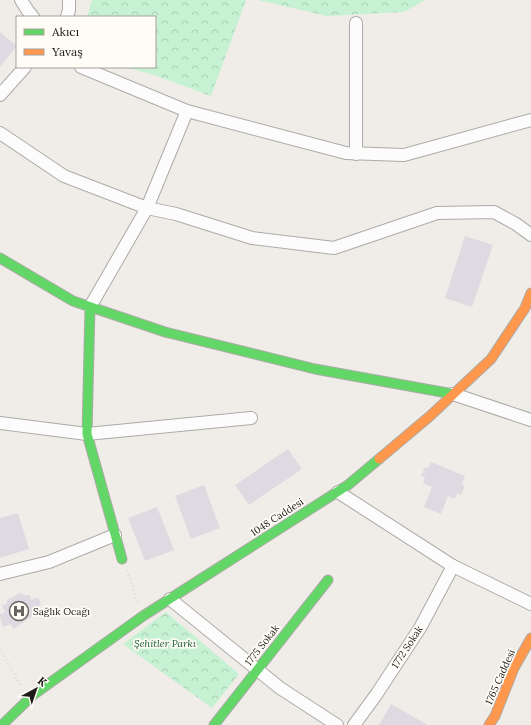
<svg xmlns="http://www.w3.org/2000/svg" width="531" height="725" viewBox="0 0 531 725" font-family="Lora,serif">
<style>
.forest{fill:url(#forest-crowns)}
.building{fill:#dfdae1}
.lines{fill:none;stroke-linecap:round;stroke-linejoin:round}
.street-casing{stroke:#adaba7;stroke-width:14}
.fast-casing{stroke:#adaba7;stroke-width:11}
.slow-casing{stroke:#adaba7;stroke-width:11}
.path{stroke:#d8d7d5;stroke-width:2;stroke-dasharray:1 3;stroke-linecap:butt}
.street{stroke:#fdfcfc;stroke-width:12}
.fast{stroke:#63d668;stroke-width:9}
.slow{stroke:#ff974d;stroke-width:9}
.labels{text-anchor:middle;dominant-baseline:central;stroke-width:3.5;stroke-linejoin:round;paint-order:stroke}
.street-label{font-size:10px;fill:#1c1b17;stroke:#fefcf5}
.poi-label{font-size:10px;fill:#1c1b17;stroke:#fefcf5;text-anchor:start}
.park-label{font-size:10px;font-style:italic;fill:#195d39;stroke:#fefcf5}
</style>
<defs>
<pattern id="forest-crowns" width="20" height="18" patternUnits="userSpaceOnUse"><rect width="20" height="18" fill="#c6f1d3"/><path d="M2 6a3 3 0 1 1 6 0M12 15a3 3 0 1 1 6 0" fill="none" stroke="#aaceb4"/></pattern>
</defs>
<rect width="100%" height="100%" fill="#f0ede8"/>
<g class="forest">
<polygon points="92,0 246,0 211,96 154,75 125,67 155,67 155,17 87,17"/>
<polygon points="258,0 425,0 404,12 327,16"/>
<polygon points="166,612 239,674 212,708 123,644"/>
</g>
<g class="building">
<polygon points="0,32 17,46 0,67"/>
<polygon points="465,236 493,245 472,307 445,298"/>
<polygon points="288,449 302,469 249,505 235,485"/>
<polygon points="431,462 465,476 462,484 465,485 461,495 457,493 455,499 448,496 441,514 424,507 432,487 423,483 425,477 421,476 425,467 428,468"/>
<polygon points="204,485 220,528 191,539 175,496"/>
<polygon points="157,507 174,550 145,561 128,518"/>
<polygon points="18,513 29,549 0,558 0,518"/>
<polygon points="20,593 24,595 30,595 31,600 38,597 41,604 34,610 34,615 14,629 10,624 3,627 0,617 0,614 5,612 2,606 7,603 7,600"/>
<polygon points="391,704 428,725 379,725"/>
</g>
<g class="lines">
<g class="street-casing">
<g id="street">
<polyline points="21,0 28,11 33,17"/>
<polyline points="67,17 69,10 69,0"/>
<polyline points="81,67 187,111 346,153 404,155 531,120"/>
<polyline points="0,95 25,67"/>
<polyline points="0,133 64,176 147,208 176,214 252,238 334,248 437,213 494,212 516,224 531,235"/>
<polyline points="356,154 356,23"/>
<polyline points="90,307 147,208 187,111"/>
<polyline points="453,394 531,420"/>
<polyline points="0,423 87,434 251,418"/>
<polyline points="338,492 453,566 531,604"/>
<polyline points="0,574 49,562 115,535"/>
<polyline points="170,599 280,688 337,725"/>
<polyline points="354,725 376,695 420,628 453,566"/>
</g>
</g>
<g class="fast-casing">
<g id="fast">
<polyline points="0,258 73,301 165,332 315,369 453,394"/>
<polyline points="90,307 87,434 122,559"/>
<polyline points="2,725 33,695 143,616 348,485 379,459"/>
<polyline points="214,725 328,580"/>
</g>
</g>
<g class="slow-casing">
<g id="slow">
<polyline points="379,459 430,416 491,359 525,308 531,293"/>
<polyline points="489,725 495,716 514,668 531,638"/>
</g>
</g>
<g class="path">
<polyline points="127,571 138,603"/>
<polyline points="0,649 21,686"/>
</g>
<use href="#street" class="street"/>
<use href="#fast" class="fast"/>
<use href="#slow" class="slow"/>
</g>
<defs>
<g id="hospital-ring" transform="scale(1)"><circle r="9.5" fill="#fefcf5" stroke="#666460" stroke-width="1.5"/><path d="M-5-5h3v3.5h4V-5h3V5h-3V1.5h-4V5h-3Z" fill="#666460"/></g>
</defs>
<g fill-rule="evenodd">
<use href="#hospital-ring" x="19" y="611"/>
</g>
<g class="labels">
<g class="street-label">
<text transform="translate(277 517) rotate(-33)">1048 Caddesi</text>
<text transform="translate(262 645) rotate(-52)">1775 Sokak</text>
<text transform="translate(407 647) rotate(-57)">1772 Sokak</text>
<text transform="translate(500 677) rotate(-66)">1765 Caddesi</text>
</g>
<g class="poi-label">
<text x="33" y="611">Sağlık Ocağı</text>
</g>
<g class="park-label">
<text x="165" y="643">Şehitler Parkı</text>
</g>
</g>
<rect x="16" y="16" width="140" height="52" fill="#fefcf5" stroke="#a4a29c"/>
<rect x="24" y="29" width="20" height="6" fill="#63d668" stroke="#a4a29c"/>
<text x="52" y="36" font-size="12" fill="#1c1b17">Akıcı</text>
<rect x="24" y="49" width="20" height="6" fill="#ff974d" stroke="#a4a29c"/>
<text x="52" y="56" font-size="12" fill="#1c1b17">Yavaş</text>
<g transform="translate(36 689) rotate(40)" stroke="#fefcf5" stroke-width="3" paint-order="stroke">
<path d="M0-3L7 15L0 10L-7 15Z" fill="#1c1b17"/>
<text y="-6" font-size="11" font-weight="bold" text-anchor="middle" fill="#1c1b17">K</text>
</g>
</svg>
